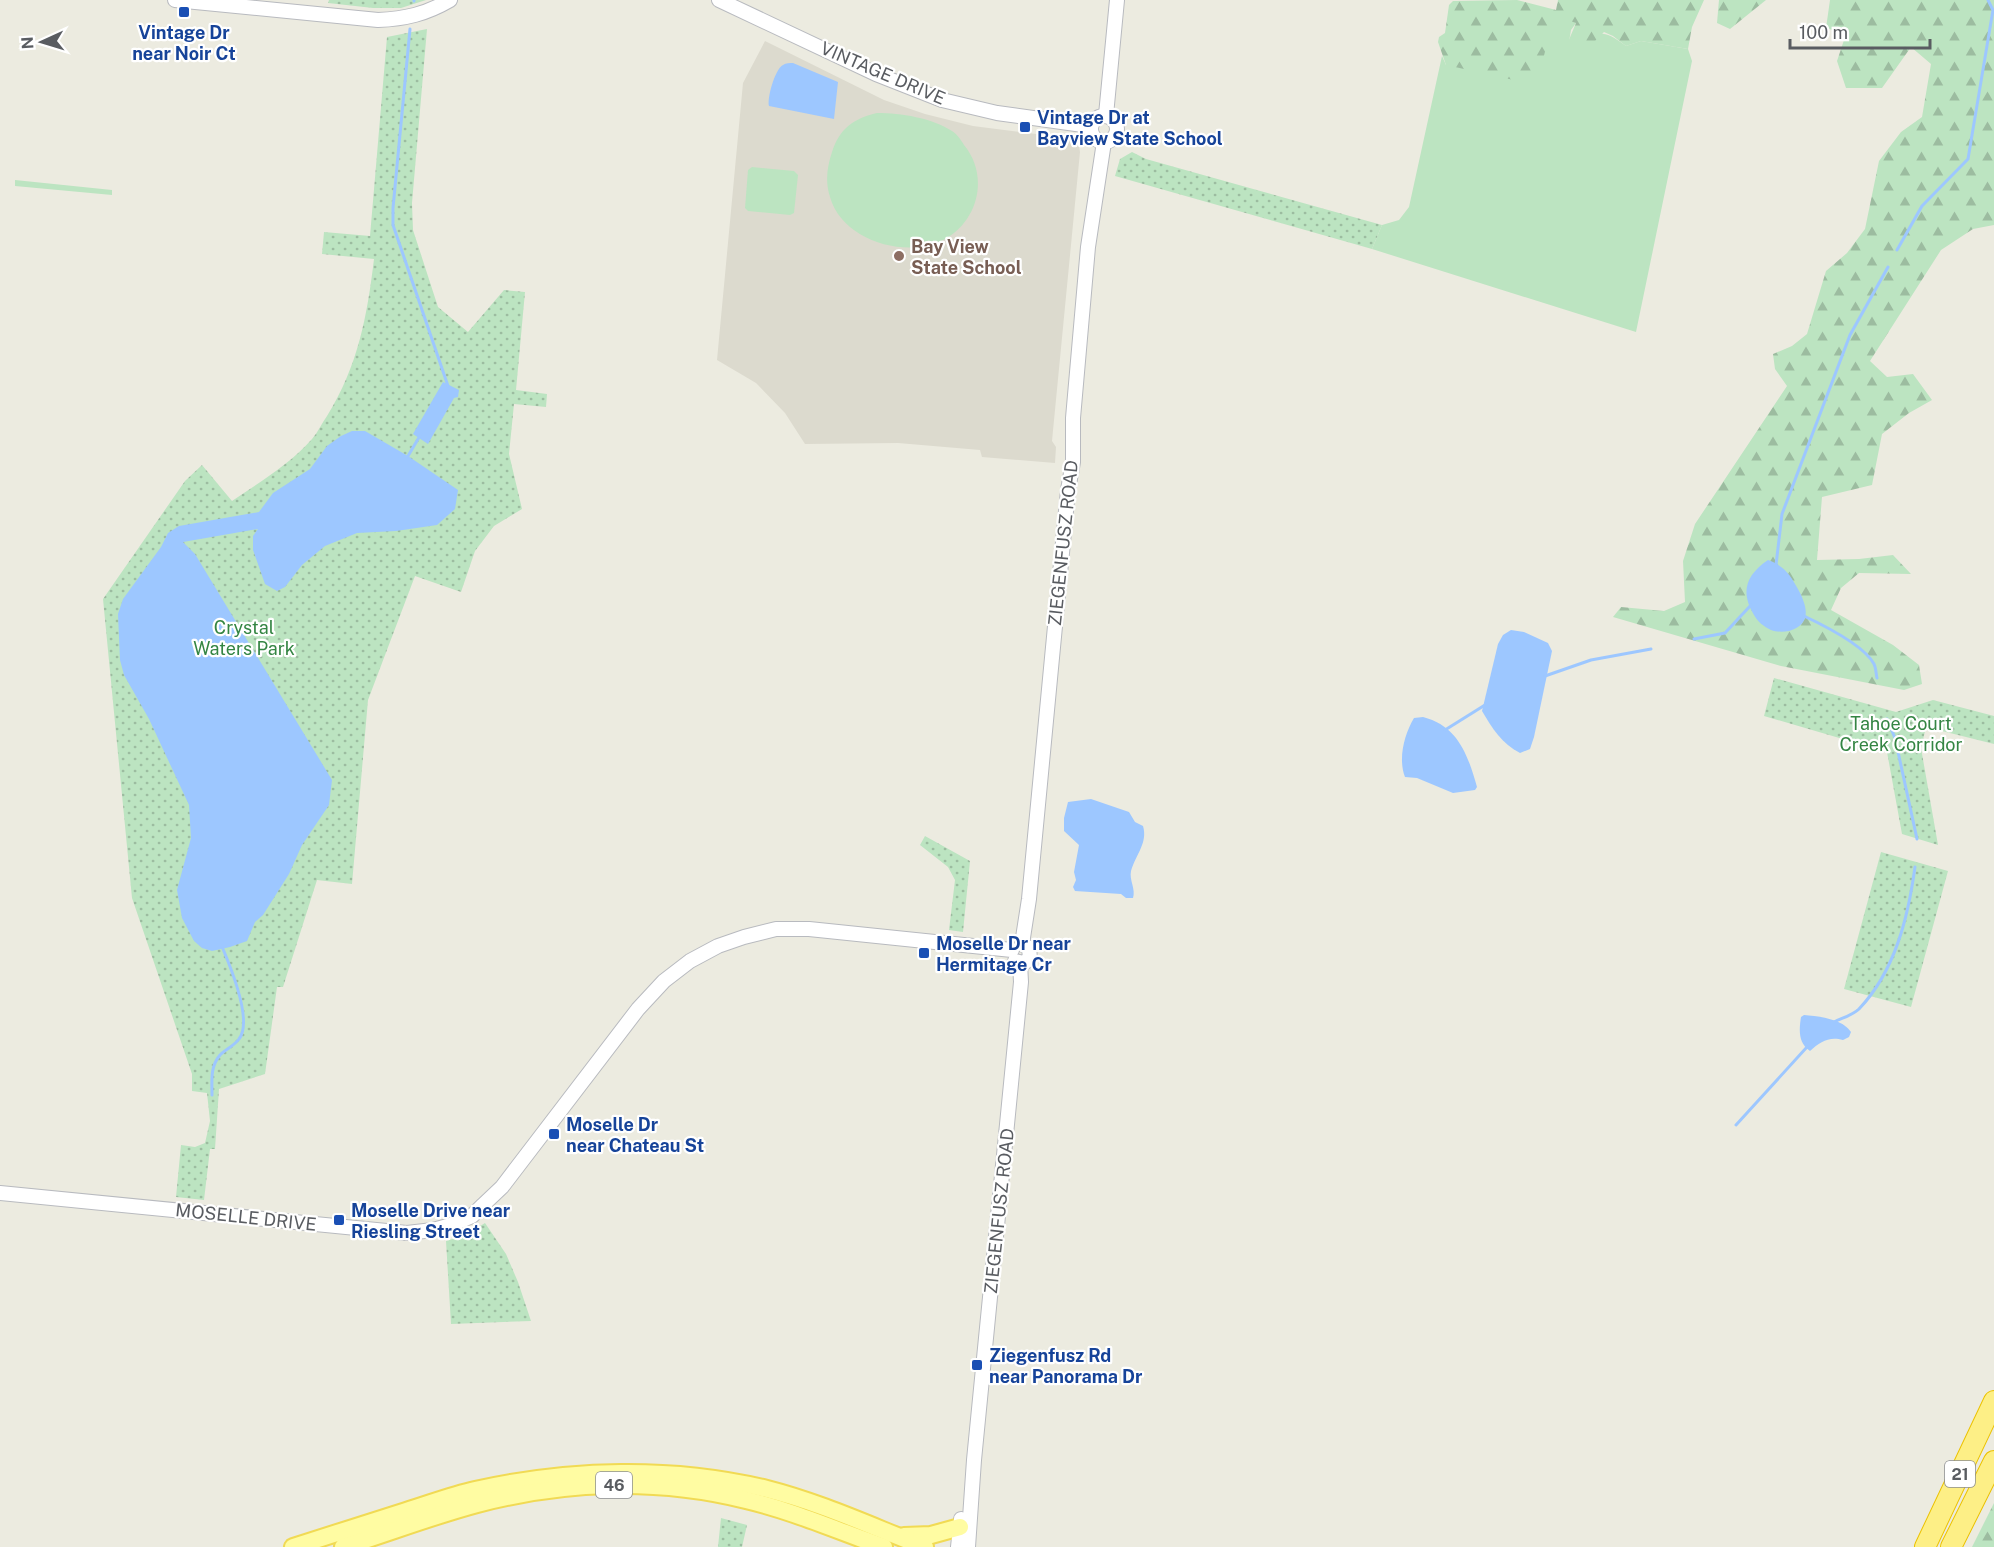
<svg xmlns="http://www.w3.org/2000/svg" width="1994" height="1547" viewBox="0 0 1994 1547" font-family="'Public Sans',sans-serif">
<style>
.education{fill:#dcdace}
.green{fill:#bce4c1}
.forest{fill:url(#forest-firs)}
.park{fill:url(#park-dots)}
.water{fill:#9dc7ff}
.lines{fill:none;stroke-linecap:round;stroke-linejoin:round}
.stream{stroke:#9dc7ff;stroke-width:3}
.minor-casing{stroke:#b8babf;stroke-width:16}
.major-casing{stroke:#f1da54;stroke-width:20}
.highway-casing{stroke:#ecc200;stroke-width:22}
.minor{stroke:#fff;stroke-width:14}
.major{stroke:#fffca2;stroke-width:16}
.highway{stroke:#fdef86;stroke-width:20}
.transit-dot{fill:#1a4fb4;stroke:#fff;stroke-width:2}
.education-dot{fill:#8d6e63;stroke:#fff;stroke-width:2}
.labels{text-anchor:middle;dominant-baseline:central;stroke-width:4.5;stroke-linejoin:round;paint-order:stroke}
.shield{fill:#fff;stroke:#8b8d90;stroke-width:1.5}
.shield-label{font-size:16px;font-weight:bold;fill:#595c61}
.transit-label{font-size:18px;font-weight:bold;fill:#164399;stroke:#fff;text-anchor:start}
.street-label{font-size:18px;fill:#595c61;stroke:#fff}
.education-label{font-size:18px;font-weight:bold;fill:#785e54;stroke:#fff;text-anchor:start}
.park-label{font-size:18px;fill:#348543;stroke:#fff}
</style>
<defs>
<pattern id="forest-firs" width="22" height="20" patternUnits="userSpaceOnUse" patternTransform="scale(1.5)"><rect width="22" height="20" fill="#bce4c1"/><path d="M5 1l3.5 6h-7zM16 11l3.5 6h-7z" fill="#9cbca0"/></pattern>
<pattern id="park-dots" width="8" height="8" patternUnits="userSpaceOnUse" patternTransform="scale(1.5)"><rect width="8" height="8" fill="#bce4c1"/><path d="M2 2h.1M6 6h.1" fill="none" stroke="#9cbca0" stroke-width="1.8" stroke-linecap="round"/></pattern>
</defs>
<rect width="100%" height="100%" fill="#ecebe0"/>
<polygon class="education" points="765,41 884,100 925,114 973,126 1068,138 1074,140 1079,146 1080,152 1052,441 1056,447 1055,463 982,457 980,450 898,443 805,444 785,413 756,383 717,360 743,83"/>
<g class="green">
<path d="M1556,10L1576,23L1571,30L1569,42C1598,34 1600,26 1626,46L1641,41L1688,49L1692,61L1636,332L1372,249L1382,225L1399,220L1409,207L1442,56L1446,65Z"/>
<path d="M877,113C901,113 932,118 952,131C957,134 961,140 964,145C989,175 979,220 945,239C908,260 842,241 830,197C825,182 827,167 832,152C839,129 854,118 877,113Z"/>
<polygon points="752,167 794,171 798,175 794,213 790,215 748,211 745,208 748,170"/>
<polygon points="15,180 112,190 112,195 15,186"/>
</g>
<g class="forest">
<polygon points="1517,0 1556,10 1558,0 1704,0 1692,27 1688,49 1641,41 1626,46 1613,36 1604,32 1591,45 1568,42 1576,23 1559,17 1556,11 1536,85 1446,65 1438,42 1439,37 1445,33 1449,5 1453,1"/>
<polygon points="1719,0 1766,0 1730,29 1717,23"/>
<polygon points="1830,0 1994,0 1994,225 1973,229 1941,250 1870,361 1887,377 1913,374 1932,400 1909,413 1882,434 1872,485 1822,497 1817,560 1859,559 1893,555 1911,574 1859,573 1841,588 1831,610 1893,645 1919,665 1922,684 1904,690 1781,666 1613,617 1621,607 1664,611 1685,602 1683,561 1695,524 1787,386 1775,369 1773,354 1792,346 1807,334 1826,271 1847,253 1865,229 1879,161 1901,132 1922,117 1931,64 1911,47 1882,88 1846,88 1837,61 1846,34 1826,28"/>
<polygon points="1994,1503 1994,1547 1972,1547"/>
</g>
<g class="park">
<polygon points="329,0 426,0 401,8 373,8 328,3"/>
<path d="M427,29L412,203L413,230L438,307L468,332L504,290L525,292L516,390L547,394L546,407L514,404L509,454L522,509L494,526L475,551L461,592L415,576L368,700L352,884L317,880L283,987H277L265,1074L219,1089L215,1149H210L204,1200L176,1197L181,1145L195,1147L205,1143L210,1121L207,1093L192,1091V1074L132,898L103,599L185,481L202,465L232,501C260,482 290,464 312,439C318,432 322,423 327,416C358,366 367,317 374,259L322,254L324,232L370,236L387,37Z"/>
<polygon points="1132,152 1146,159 1382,225 1372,249 1115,176 1120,159"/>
<polygon points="1774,678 1896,712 1933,700 1994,716 1994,744 1926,727 1921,748 1938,845 1902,834 1887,752 1764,716"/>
<polygon points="925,836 970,861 963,932 949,930 955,880 948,867 920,845"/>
<polygon points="1881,852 1948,871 1911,1007 1844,989"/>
<polygon points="485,1223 506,1254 518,1282 531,1321 451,1324 446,1241 467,1234"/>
<polygon points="721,1518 747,1525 742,1547 718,1547"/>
</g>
<g class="water">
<path d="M793,63L838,82L834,119L769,106C767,98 775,69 783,65C786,63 790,63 793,63Z"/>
<polygon points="443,382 459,390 458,397 454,398 428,444 413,434"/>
<polygon points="352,431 365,431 408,456 458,490 455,509 437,525 396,531 357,533 325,546 302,565 285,587 277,591 265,584 253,550 253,536 258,529 183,542 195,554 332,780 329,805 302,845 289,874 263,915 255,922 247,941 230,947 212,951 202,948 194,941 182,918 177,890 191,838 189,805 149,719 124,675 120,660 118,614 123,599 161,547 168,533 179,526 259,512 273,493 310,469 327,446 341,436"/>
<path d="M1768,560C1785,566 1791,576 1799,591C1808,608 1811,625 1789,631C1783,632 1776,632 1771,630C1763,626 1758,622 1754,615C1740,592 1746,575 1768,560Z"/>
<path d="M1511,630L1524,632L1548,643L1552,651L1534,737L1530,749L1520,753C1502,744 1492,728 1482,711L1498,644L1503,635Z"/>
<path d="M1423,717C1458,726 1468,755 1477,787L1475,790L1453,793L1417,778L1405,777C1398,759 1404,735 1414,718Z"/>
<path d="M1091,799L1129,812L1135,822L1143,826C1148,843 1136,854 1131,871C1129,880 1136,889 1133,898H1126L1121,894L1075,891L1073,887L1076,880L1074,872L1079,845L1064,831V818L1068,802Z"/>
<path d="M1804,1015C1818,1016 1843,1019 1851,1032L1849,1037L1843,1040C1829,1036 1820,1042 1810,1051C1798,1043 1799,1030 1801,1017Z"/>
</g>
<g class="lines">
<g class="stream">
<polyline points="414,1 414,0"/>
<polyline points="410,29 393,208 393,225 448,386"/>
<polyline points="1897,250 1922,206 1968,159 1993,10 1988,0"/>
<polyline points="408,456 421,434"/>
<polyline points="1776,565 1782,514 1850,335 1888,267"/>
<path d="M1804,616C1823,625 1864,645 1874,664C1876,668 1876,674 1877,678"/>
<polyline points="1694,639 1725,633 1751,605"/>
<polyline points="1545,676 1591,660 1651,649"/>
<polyline points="1887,719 1895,738 1917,839"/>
<polyline points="1445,730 1485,705"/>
<path d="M1834,1022C1842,1018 1853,1015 1859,1009C1895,971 1908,918 1915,867"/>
<path d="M212,1095C212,1080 210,1067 220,1055C226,1049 234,1046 239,1039C253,1021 231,968 223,949"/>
<polyline points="1736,1125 1807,1047"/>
</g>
<g class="minor-casing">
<g id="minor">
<path d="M175,0L378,20C405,19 426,14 450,0"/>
<polyline points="719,0 876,74 942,100 997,113 1090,126"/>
<polyline points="1106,115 1117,0"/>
<circle cx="1104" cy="129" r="13"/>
<polyline points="1022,944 1029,899 1068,490 1073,462 1073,418 1088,247 1104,142"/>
<polyline points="1015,961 1024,963 1030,958 1029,948 1022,944"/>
<polyline points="0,1193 407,1233 433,1230 451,1225 472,1216 483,1205 502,1187 638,1009 664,981 690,961 718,946 744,937 776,929 809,929 1012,950"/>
<polyline points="958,1547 961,1519"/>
<polyline points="968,1547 974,1460 1021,982 1020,963"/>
</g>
</g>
<g class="major-casing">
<g id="major">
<polyline points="904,1536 931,1535 960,1527"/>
<path d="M293,1547C331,1535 368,1523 406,1511C429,1504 452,1495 475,1490C570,1469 672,1466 767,1489C822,1503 873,1527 925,1547"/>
<path d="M343,1547C388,1533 432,1516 477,1504C565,1481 658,1478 746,1500C793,1511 838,1531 884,1547"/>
</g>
</g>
<g class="highway-casing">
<g id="highway">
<polyline points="1925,1547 1994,1401"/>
<polyline points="1951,1547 1994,1461"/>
</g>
</g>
<use href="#minor" class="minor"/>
<use href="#major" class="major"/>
<use href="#highway" class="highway"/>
</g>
<g class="transit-dot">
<rect x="178" y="6" width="12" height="12" rx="3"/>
<rect x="1019" y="121" width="12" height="12" rx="3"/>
<rect x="918" y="947" width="12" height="12" rx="3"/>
<rect x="548" y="1128" width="12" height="12" rx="3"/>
<rect x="333" y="1214" width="12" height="12" rx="3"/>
<rect x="971" y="1359" width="12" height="12" rx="3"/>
</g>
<circle class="education-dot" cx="899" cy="256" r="6"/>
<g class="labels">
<g class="shield">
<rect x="1945" y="1461" width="30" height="26" rx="4.5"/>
<rect x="596" y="1472" width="36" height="26" rx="4.5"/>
</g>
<g class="shield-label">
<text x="1960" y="1474">21</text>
<text x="614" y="1485">46</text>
</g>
<g class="transit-label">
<text x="184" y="32" text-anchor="middle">Vintage Dr<tspan x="184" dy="21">near Noir Ct</tspan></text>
<text x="1037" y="117">Vintage Dr at<tspan x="1037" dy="21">Bayview State School</tspan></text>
<text x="936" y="943">Moselle Dr near<tspan x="936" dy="21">Hermitage Cr</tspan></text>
<text x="566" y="1124">Moselle Dr<tspan x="566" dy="21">near Chateau St</tspan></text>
<text x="351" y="1210">Moselle Drive near<tspan x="351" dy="21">Riesling Street</tspan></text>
<text x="989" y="1355">Ziegenfusz Rd<tspan x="989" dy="21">near Panorama Dr</tspan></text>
</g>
<g class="street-label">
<text transform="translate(883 73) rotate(23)">VINTAGE DRIVE</text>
<text transform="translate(1063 543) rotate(-84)">ZIEGENFUSZ ROAD</text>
<text transform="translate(999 1211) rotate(-84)">ZIEGENFUSZ ROAD</text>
<text transform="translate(246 1217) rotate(6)">MOSELLE DRIVE</text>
</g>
<g class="education-label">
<text x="911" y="246">Bay View<tspan x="911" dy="21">State School</tspan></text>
</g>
<g class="park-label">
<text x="244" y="627">Crystal<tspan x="244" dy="21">Waters Park</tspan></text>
<text x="1901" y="723">Tahoe Court<tspan x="1901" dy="21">Creek Corridor</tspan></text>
</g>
</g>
<g transform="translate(42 42) rotate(266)" stroke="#ffffff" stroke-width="4.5" paint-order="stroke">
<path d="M0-4.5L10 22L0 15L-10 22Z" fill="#595c61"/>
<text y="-9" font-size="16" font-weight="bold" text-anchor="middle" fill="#595c61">N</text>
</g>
<path d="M1790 39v9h140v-9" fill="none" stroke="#595c61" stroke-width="3"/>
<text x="1799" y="39" font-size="18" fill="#595c61" stroke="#ffffff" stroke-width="4.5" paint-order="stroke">100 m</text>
</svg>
